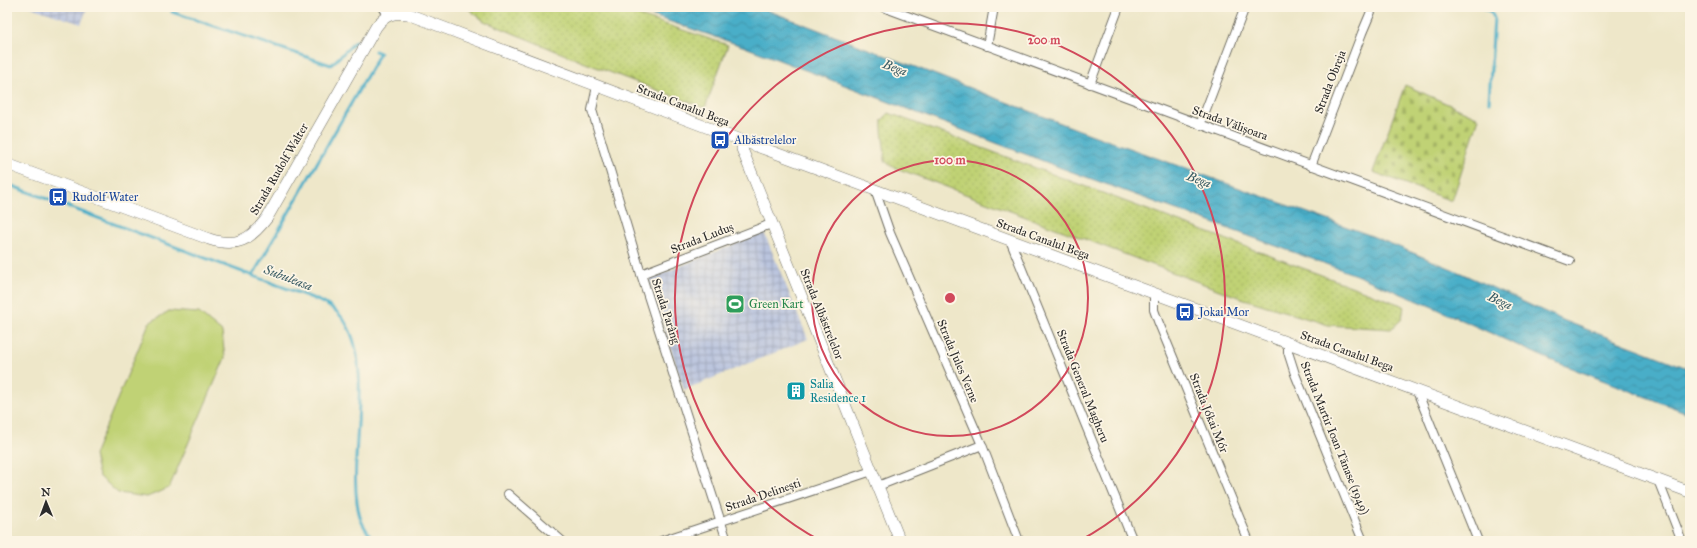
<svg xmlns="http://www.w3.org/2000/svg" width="1697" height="548" viewBox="0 0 1697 548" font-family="'IM FELL Great Primer',serif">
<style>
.industrial{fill:url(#industrial-grid)}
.cemetery{fill:url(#cemetery-stones);stroke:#767e50}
.garden{fill:url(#garden-dots);stroke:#767e50}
.pitch{fill:#c0d275;stroke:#767e50}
.water{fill:url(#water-waves);stroke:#3a6c7a}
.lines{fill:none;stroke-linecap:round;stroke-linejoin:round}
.stream{stroke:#49aec8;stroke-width:3}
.street-casing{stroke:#6f6d62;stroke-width:10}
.secondary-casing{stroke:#6f6d62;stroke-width:12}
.street{stroke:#fff;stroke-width:8}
.secondary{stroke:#fff;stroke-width:11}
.ring{fill:none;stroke:#d1495b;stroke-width:2}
.labels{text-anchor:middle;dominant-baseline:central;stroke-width:3.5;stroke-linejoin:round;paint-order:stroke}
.street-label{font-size:12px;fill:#2b2b2b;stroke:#fcf5e5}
.transit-label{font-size:12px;fill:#164399;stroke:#fcf5e5;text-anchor:start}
.leisure-label{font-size:12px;fill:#27864d;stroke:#fcf5e5;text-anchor:start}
.culture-label{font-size:12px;fill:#0d838f;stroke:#fcf5e5;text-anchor:start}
.water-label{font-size:13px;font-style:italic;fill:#365962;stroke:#fcf5e5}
.centre{fill:#d1495b;stroke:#fcf5e5;stroke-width:2}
.ring-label{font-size:12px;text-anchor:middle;font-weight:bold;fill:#d1495b;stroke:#fcf5e5;stroke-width:3.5;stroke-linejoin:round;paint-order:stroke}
</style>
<defs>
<pattern id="industrial-grid" width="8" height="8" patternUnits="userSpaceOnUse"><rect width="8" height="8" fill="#bac4de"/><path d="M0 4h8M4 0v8" fill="none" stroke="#979fb4"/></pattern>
<pattern id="cemetery-stones" width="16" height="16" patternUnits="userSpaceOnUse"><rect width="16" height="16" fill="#c0d275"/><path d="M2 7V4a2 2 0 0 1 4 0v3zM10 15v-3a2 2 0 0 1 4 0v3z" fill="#a5b465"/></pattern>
<pattern id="garden-dots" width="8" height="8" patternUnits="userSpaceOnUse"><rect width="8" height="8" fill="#c0d275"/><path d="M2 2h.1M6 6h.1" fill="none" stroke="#a5b465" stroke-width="1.8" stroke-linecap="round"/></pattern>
<pattern id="water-waves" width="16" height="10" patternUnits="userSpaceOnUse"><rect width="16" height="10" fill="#49aec8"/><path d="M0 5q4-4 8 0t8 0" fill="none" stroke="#3d8ea3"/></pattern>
</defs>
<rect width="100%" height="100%" fill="#fcf5e5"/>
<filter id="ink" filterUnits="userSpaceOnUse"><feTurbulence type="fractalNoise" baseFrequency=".025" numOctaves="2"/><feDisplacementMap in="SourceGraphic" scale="8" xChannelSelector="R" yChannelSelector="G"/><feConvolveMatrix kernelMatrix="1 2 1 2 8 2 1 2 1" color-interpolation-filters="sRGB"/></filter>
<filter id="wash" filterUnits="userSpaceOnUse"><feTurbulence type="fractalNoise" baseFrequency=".012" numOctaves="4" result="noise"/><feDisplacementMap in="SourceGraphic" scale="16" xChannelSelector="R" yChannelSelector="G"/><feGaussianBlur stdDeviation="0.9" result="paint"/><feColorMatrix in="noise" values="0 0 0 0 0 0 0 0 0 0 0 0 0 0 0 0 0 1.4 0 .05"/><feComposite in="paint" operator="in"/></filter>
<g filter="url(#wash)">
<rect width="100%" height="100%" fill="#eee7c9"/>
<g class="industrial">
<polygon points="30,7 88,7 81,24"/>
<polygon points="764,232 808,339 684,390 649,279"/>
</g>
<polygon class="cemetery" points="1405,85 1479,118 1452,201 1373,172"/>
<g class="garden">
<polygon points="466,7 613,7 728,45 705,108 580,61 484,21"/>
<path d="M889,113L1404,306L1402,319L1391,329L1328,325L1238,297L891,166L885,161C885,147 881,133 882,120Z"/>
</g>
<polygon class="pitch" points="169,311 199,313 222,332 225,358 169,488 147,497 118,493 99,476 94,455 149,323"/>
<polygon class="water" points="627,7 759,7 1079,130 1372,236 1452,269 1565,321 1690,369 1690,414 1548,359 1435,308 1356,275 1064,169 745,47"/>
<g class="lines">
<g class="stream">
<polyline points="1481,7 1491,11 1494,18 1489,102"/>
<polyline points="172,12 331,65 356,41"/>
<path d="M7,184L307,296C318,300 328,304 337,312C382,356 342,464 361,520C364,528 370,535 374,541"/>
<polyline points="253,275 380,53 375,51"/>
</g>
</g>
</g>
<g filter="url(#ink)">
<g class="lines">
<g class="street-casing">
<g id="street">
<polyline points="383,7 388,15"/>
<polyline points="883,7 1570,261"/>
<polyline points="987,46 994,7"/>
<polyline points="1090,84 1119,7"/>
<polyline points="597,86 592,110 641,274 727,541"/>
<polyline points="1200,125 1245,7"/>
<polyline points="1311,166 1362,33 1373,7"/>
<polyline points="875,190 890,233 982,445 1019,541"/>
<polyline points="1010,240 1133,541"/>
<polyline points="641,274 771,224"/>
<polyline points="1154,294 1154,310 1158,321 1249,541"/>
<polyline points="1288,343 1288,352 1295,374 1363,541"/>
<polyline points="1417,391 1478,541"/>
<polyline points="1658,480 1682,541"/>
<polyline points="878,486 982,445"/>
<polyline points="508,494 562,541"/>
<polyline points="661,541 872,471"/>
</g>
</g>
<g class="secondary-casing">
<g id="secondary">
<polyline points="743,141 742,149 900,541"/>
<path d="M7,164L209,239C237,248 250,240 267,218L376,27C385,15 393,12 408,14L743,141L1690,492"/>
</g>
</g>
<use href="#street" class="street"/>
<use href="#secondary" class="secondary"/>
</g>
</g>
<g class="ring">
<circle cx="950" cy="298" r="138"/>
<path d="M821 541A275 275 0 1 1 1079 541"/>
</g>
<defs>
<g id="bus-square" transform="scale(1)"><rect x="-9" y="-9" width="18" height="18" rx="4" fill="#1a4fb4" stroke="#fcf5e5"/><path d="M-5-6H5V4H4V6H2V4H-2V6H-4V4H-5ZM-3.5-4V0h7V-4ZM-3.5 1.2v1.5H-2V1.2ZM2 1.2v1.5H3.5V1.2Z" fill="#fff"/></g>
<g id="stadium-square" transform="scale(1)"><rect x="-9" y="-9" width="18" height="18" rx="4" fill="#2e9e5b" stroke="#fcf5e5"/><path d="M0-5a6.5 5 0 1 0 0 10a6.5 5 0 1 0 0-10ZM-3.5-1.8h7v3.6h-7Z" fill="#fff"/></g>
<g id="building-square" transform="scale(1)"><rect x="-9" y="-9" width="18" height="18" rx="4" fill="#0f9aa8" stroke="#fcf5e5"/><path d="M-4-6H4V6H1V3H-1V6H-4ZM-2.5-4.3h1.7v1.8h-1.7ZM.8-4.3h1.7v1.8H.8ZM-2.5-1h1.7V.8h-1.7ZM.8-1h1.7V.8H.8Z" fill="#fff"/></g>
</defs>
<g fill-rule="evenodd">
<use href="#bus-square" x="720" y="140"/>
<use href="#bus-square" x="58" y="197"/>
<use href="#stadium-square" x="735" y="304"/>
<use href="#bus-square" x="1185" y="312"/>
<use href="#building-square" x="796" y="391"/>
</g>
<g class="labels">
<g class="street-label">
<text transform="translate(1330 82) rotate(-69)">Strada Obreja</text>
<text transform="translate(683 105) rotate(21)">Strada Canalul Bega</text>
<text transform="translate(1230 123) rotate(20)">Strada Vălișoara</text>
<text transform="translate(279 169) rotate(-60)">Strada Rudolf Walter</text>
<text transform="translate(702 238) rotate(-21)">Strada Luduș</text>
<text transform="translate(1043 239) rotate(20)">Strada Canalul Bega</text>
<text transform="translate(666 311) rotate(72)">Strada Parâng</text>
<text transform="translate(822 314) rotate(68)">Strada Albăstrelelor</text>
<text transform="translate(1347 351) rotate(20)">Strada Canalul Bega</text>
<text transform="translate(958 361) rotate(67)">Strada Jules Verne</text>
<text transform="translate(1083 386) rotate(68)">Strada General Magheru</text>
<text transform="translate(1209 413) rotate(68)">Strada Jókai Mór</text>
<text transform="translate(1335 438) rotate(68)">Strada Martir Ioan Tănase (1949)</text>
<text transform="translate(763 495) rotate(-19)">Strada Delinești</text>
</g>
<g class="transit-label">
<text x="734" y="140">Albăstrelelor</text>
<text x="72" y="197">Rudolf Water</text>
<text x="1199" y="312">Jokai Mor</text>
</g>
<g class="leisure-label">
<text x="749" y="304">Green Kart</text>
</g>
<g class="culture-label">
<text x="810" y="384">Salia<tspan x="810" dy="14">Residence 1</tspan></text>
</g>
<g class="water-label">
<text transform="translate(895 68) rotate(20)">Bega</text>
<text transform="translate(1199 180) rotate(20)">Bega</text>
<text transform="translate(288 278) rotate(21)">Subuleasa</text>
<text transform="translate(1500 301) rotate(24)">Bega</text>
</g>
</g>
<circle cx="950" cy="298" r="6" class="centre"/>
<g class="ring-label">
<text x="1044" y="44">200 m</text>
<text x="950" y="164">100 m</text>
</g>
<rect width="1697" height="548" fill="none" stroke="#fcf5e5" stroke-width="24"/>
<g transform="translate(46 502) rotate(359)" stroke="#fcf5e5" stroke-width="3" paint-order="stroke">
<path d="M0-3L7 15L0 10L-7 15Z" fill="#2b2b2b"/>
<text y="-6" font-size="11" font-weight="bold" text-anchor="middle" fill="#2b2b2b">N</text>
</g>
</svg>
